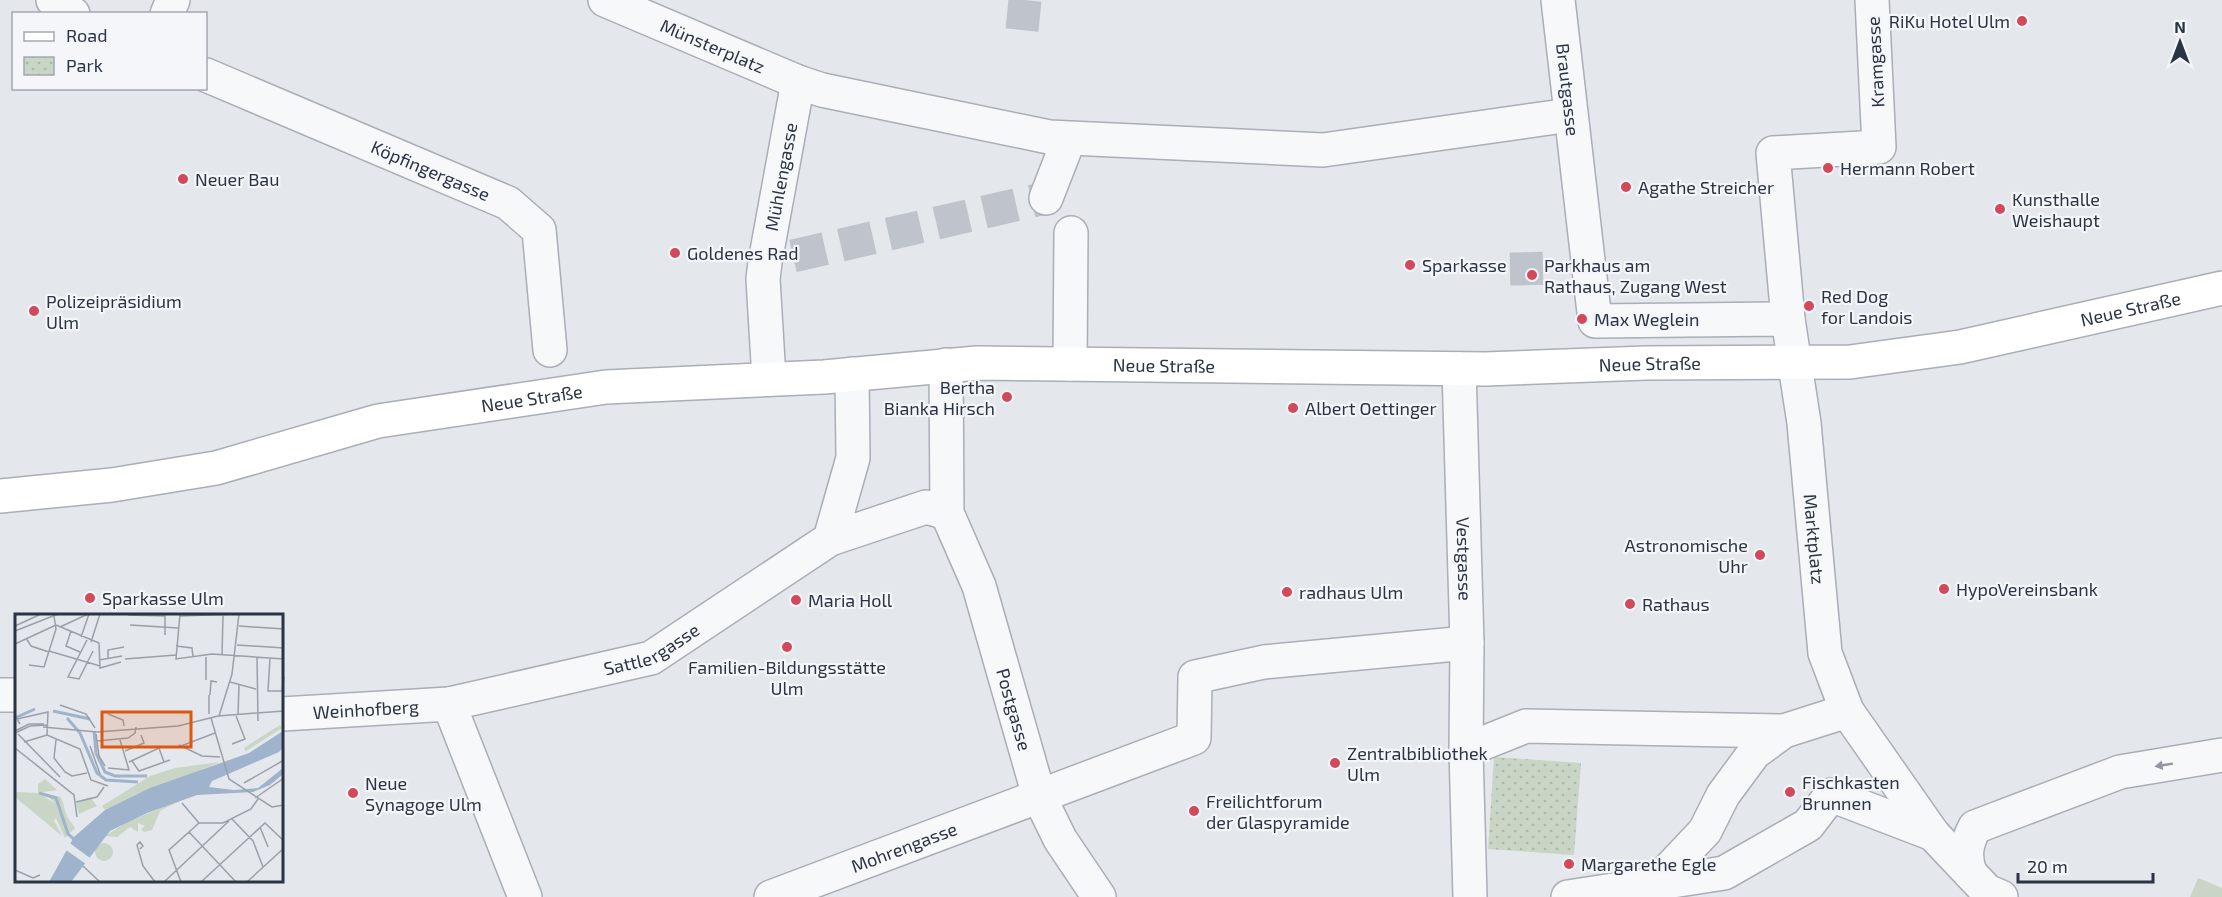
<svg xmlns="http://www.w3.org/2000/svg" width="2222" height="897" viewBox="0 0 2222 897" font-family="'Exo 2',sans-serif">
<style>
.grass{fill:#c9d6c5}
.park{fill:url(#park-dots)}
.lines{fill:none;stroke-linecap:round;stroke-linejoin:round}
.street-tunnel{stroke:#bfc3cb;stroke-width:33;stroke-dasharray:33 16;stroke-linecap:butt}
.street-casing{stroke:#a9aeb7;stroke-width:36}
.secondary-casing{stroke:#a9aeb7;stroke-width:36}
.street{stroke:#f7f8fa;stroke-width:33}
.secondary{stroke:#fff;stroke-width:33}
.oneway{fill:#9196a0}
.poi-dot{fill:#d1495b;stroke:#f4f6f9;stroke-width:2}
.labels{text-anchor:middle;dominant-baseline:central;stroke-width:4.5;stroke-linejoin:round;paint-order:stroke}
.poi-label{font-size:18px;fill:#2b3445;stroke:#f4f6f9;text-anchor:start}
.street-label{font-size:18px;fill:#2b3445;stroke:#f4f6f9}
.inset-river{fill:none;stroke:#9fb4cc;stroke-width:3}
.inset-road{fill:none;stroke:#9a9fa9;stroke-width:1.5}
.view{fill:#df570f;fill-opacity:0.15;stroke:#df570f;stroke-width:3}
.inset-edge{fill:none;stroke:#2b3445;stroke-width:3}
</style>
<defs>
<pattern id="park-dots" width="8" height="8" patternUnits="userSpaceOnUse" patternTransform="scale(1.5)"><rect width="8" height="8" fill="#c9d6c5"/><path d="M2 2h.1M6 6h.1" fill="none" stroke="#adb8ab" stroke-width="1.8" stroke-linecap="round"/></pattern>
</defs>
<rect width="100%" height="100%" fill="#e4e7ec"/>
<polygon class="grass" points="2198,878 2222,888 2222,897 2190,897"/>
<polygon class="park" points="1494,757 1581,763 1574,855 1488,849"/>
<g class="lines">
<g class="street-tunnel">
<polyline points="1022,30 1025,0"/>
<polyline points="793,256 1046,198"/>
<polyline points="1510,269 1554,268"/>
</g>
<g class="street-casing">
<g id="street">
<polyline points="53,0 73,14"/>
<path id="s1" d="M605,0L798,82L822,90L1049,137L1323,150L1570,115"/>
<path id="s2" d="M1558,0L1595,321L1788,319L1804,423L1825,653L1847,711L1933,834L1987,891L2001,897"/>
<polyline points="167,14 173,0"/>
<path id="s3" d="M206,75L508,203L539,230L550,350"/>
<polyline points="1046,198 1069,139"/>
<polyline points="1788,319 1773,153 1879,147 1872,0"/>
<polyline points="1070,364 1071,233"/>
<path id="s4" d="M946,365L947,513L979,586L1039,796L1060,839L1099,897"/>
<path id="s5" d="M1459,369L1467,643L1466,750"/>
<path id="s6" d="M769,379L763,279L765,262L798,82"/>
<polyline points="830,539 926,507 947,513"/>
<polyline points="0,695 16,695"/>
<polyline points="449,704 525,897"/>
<path id="s7" d="M282,714L449,704L651,658L830,539L853,458L852,374"/>
<path d="M1970,873C1964,855 1966,844 1975,827L2120,772L2222,755"/>
<polyline points="1654,885 1705,831 1723,795 1754,753 1784,731 1847,711"/>
<path id="s8" d="M771,897L1194,738L1195,677L1264,662L1467,643"/>
<polyline points="1470,897 1466,750 1526,726 1784,731"/>
<polyline points="1568,897 1724,873 1808,825 1831,795 1933,834"/>
</g>
</g>
<g class="secondary-casing">
<g id="secondary">
<path id="s9" d="M0,496L112,485L216,468L378,421L606,387L824,377L977,363L1485,369L1646,363L1850,362L1960,347L2222,288"/>
</g>
</g>
<use href="#street" class="street"/>
<use href="#secondary" class="secondary"/>
</g>
<defs><path id="oneway-solid" d="M-6-.8H1V-3.2L6.5 0L1 3.2V.8H-6Z" transform="scale(1.5)"/></defs>
<use class="oneway" href="#oneway-solid" transform="translate(2164 765) rotate(171)"/>
<g class="poi-dot">
<circle cx="2022" cy="21" r="6"/>
<circle cx="1828" cy="168" r="6"/>
<circle cx="183" cy="179" r="6"/>
<circle cx="1626" cy="187" r="6"/>
<circle cx="2000" cy="209" r="6"/>
<circle cx="675" cy="253" r="6"/>
<circle cx="1410" cy="265" r="6"/>
<circle cx="1532" cy="275" r="6"/>
<circle cx="1809" cy="306" r="6"/>
<circle cx="34" cy="311" r="6"/>
<circle cx="1582" cy="319" r="6"/>
<circle cx="1007" cy="397" r="6"/>
<circle cx="1293" cy="408" r="6"/>
<circle cx="1760" cy="555" r="6"/>
<circle cx="1944" cy="589" r="6"/>
<circle cx="1287" cy="592" r="6"/>
<circle cx="90" cy="598" r="6"/>
<circle cx="796" cy="600" r="6"/>
<circle cx="1630" cy="604" r="6"/>
<circle cx="787" cy="647" r="6"/>
<circle cx="1335" cy="763" r="6"/>
<circle cx="1790" cy="792" r="6"/>
<circle cx="353" cy="793" r="6"/>
<circle cx="1194" cy="811" r="6"/>
<circle cx="1569" cy="864" r="6"/>
</g>
<g class="labels">
<g class="poi-label">
<text x="2010" y="21" text-anchor="end">RiKu Hotel Ulm</text>
<text x="1840" y="168">Hermann Robert</text>
<text x="195" y="179">Neuer Bau</text>
<text x="1638" y="187">Agathe Streicher</text>
<text x="2012" y="199">Kunsthalle<tspan x="2012" dy="21">Weishaupt</tspan></text>
<text x="687" y="253">Goldenes Rad</text>
<text x="1422" y="265">Sparkasse</text>
<text x="1544" y="265">Parkhaus am<tspan x="1544" dy="21">Rathaus, Zugang West</tspan></text>
<text x="1821" y="296">Red Dog<tspan x="1821" dy="21">for Landois</tspan></text>
<text x="46" y="301">Polizeipräsidium<tspan x="46" dy="21">Ulm</tspan></text>
<text x="1594" y="319">Max Weglein</text>
<text x="995" y="387" text-anchor="end">Bertha<tspan x="995" dy="21">Bianka Hirsch</tspan></text>
<text x="1305" y="408">Albert Oettinger</text>
<text x="1748" y="545" text-anchor="end">Astronomische<tspan x="1748" dy="21">Uhr</tspan></text>
<text x="1956" y="589">HypoVereinsbank</text>
<text x="1299" y="592">radhaus Ulm</text>
<text x="102" y="598">Sparkasse Ulm</text>
<text x="808" y="600">Maria Holl</text>
<text x="1642" y="604">Rathaus</text>
<text x="787" y="667" text-anchor="middle">Familien-Bildungsstätte<tspan x="787" dy="21">Ulm</tspan></text>
<text x="1347" y="753">Zentralbibliothek<tspan x="1347" dy="21">Ulm</tspan></text>
<text x="1802" y="782">Fischkasten<tspan x="1802" dy="21">Brunnen</tspan></text>
<text x="365" y="783">Neue<tspan x="365" dy="21">Synagoge Ulm</tspan></text>
<text x="1206" y="801">Freilichtforum<tspan x="1206" dy="21">der Glaspyramide</tspan></text>
<text x="1581" y="864">Margarethe Egle</text>
</g>
<g class="street-label">
<text stroke="none"><textPath href="#s1" startOffset="117">Münsterplatz</textPath></text>
<text transform="translate(1875 62) rotate(-93)">Kramgasse</text>
<text stroke="none"><textPath href="#s2" startOffset="90">Brautgasse</textPath></text>
<text stroke="none"><textPath href="#s3" startOffset="244">Köpfingergasse</textPath></text>
<text stroke="none"><textPath href="#s6" startOffset="204">Mühlengasse</textPath></text>
<text stroke="none"><textPath href="#s9" startOffset="2148">Neue Straße</textPath></text>
<text stroke="none"><textPath href="#s9" startOffset="1662">Neue Straße</textPath></text>
<text stroke="none"><textPath href="#s9" startOffset="1176">Neue Straße</textPath></text>
<text stroke="none"><textPath href="#s9" startOffset="542">Neue Straße</textPath></text>
<text stroke="none"><textPath href="#s2" startOffset="738">Marktplatz</textPath></text>
<text stroke="none"><textPath href="#s5" startOffset="190">Vestgasse</textPath></text>
<text stroke="none"><textPath href="#s7" startOffset="378">Sattlergasse</textPath></text>
<text stroke="none"><textPath href="#s7" startOffset="84">Weinhofberg</textPath></text>
<text stroke="none"><textPath href="#s4" startOffset="356">Postgasse</textPath></text>
<text stroke="none"><textPath href="#s8" startOffset="142">Mohrengasse</textPath></text>
</g>
</g>
<g transform="translate(15 614)">
<rect width="268" height="268" fill="#e4e7ec"/>
<path d="M166,186L145,197L137,216L129,218L126,215L130,212L123,209V218L115,213L102,223L90,222L114,207ZM80 238a9 9 0 1 1 18 0a9 9 0 1 1-18 0Z" fill="#c9d6c5"/>
<path d="M29,179L46,183L52,203L60,214L50,224L41,204L45,200L41,190Z" fill="#c9d6c5"/>
<path d="M265,111L267,114L231,137L229,134ZM205,148L90,196L87,192L135,162L160,154ZM30,165L42,176L23,179L41,190L45,200L39,206L47,222L0,183V178L23,179V170ZM75,183L82,192L64,200L61,189Z" fill="#c9d6c5"/>
<path d="M268,117V134L264,138L197,167L194,173L219,176L243,174L268,154V160L255,171L238,178L182,181L132,199L95,217L56,268H34L59,223L90,196L135,174L234,139Z" fill="#9fb4cc"/>
<path d="M52,227L75,244L71,250L48,234Z" fill="#e4e7ec"/>
<path class="inset-river" d="M38,97L75,105M0,104L20,95M52,104L65,119L82,159L91,166L123,168M79,117L81,139L90,158L100,162H132M24,179L41,184L53,220L61,227"/>
<path class="inset-road" d="M165,0L161,45L197,40L269,45M113,1L150,2V21M165,2L224,0M41,11L84,29L85,55M115,11L163,14M0,12L26,0M224,12L269,15M45,13L73,0M0,17L43,0M56,17L51,32L65,38M66,23L74,0M11,24L16,32L34,38M72,26L53,63L64,65L78,37M76,28L85,0M0,30L41,11M222,31L269,34M161,32L177,34L178,43M34,37L85,52M207,41L208,1M242,43L243,107M93,44V36L109,33M255,44L253,77H267L269,63M110,45L161,41M84,46L107,42M14,51L29,53L41,15L39,2M85,54L106,48M191,66V43M215,68L241,75M195,81L196,67L202,68M45,91L71,100L80,114M93,100L108,106L109,112M194,100V81M223,101L224,71M204,102L217,60L224,0M196,104L214,165L257,193L269,191M5,110L2,105L33,98L32,121M28,113L82,118L163,112L203,102L269,97M0,117L14,110H29M0,119L15,112L32,111M3,120L45,163M81,120L84,142L90,152M32,121L65,135L76,166L93,172M41,126L39,144L50,158L57,162L72,159M82,127L113,124L120,119L121,113M9,128L32,121M217,130L230,125L221,102M164,131L187,142L205,143M75,132L85,160M166,132L200,119M0,134L59,181L62,203M110,137L129,129L126,121M117,147L124,157L155,146M114,148L144,134L149,148M93,154L114,156L105,126M229,169L269,146M240,184L269,164M61,188L82,183L89,173M167,189L184,209M217,205L238,227L248,253M245,213L253,233M174,218L221,268M125,235L128,232L125,228L122,231L128,252L140,268M68,252L85,268M0,256L18,264L25,261M149,268L214,207M166,268L154,236L184,209H208L236,195L243,185M186,268L250,209L269,227M232,268L269,234"/>
<path class="view" d="M87,98H176V133H87Z"/>
<rect width="268" height="268" class="inset-edge"/>
</g>
<rect x="12" y="12" width="195" height="78" fill="#f4f6f9" stroke="#a4a8b1" stroke-width="1.5"/>
<rect x="24" y="32" width="30" height="9" fill="#ffffff" stroke="#a4a8b1" stroke-width="1.5"/>
<text x="66" y="42" font-size="18" fill="#2b3445">Road</text>
<rect x="24" y="57" width="30" height="18" fill="url(#park-dots)" stroke="#a4a8b1" stroke-width="1.5"/>
<text x="66" y="72" font-size="18" fill="#2b3445">Park</text>
<g transform="translate(2180 42)" stroke="#f4f6f9" stroke-width="4.5" paint-order="stroke">
<path d="M0-4.5L10 22L0 15L-10 22Z" fill="#2b3445"/>
<text y="-9" font-size="16" font-weight="bold" text-anchor="middle" fill="#2b3445">N</text>
</g>
<path d="M2018 873v9h135v-9" fill="none" stroke="#2b3445" stroke-width="3"/>
<text x="2027" y="873" font-size="18" fill="#2b3445" stroke="#f4f6f9" stroke-width="4.5" paint-order="stroke">20 m</text>
</svg>
